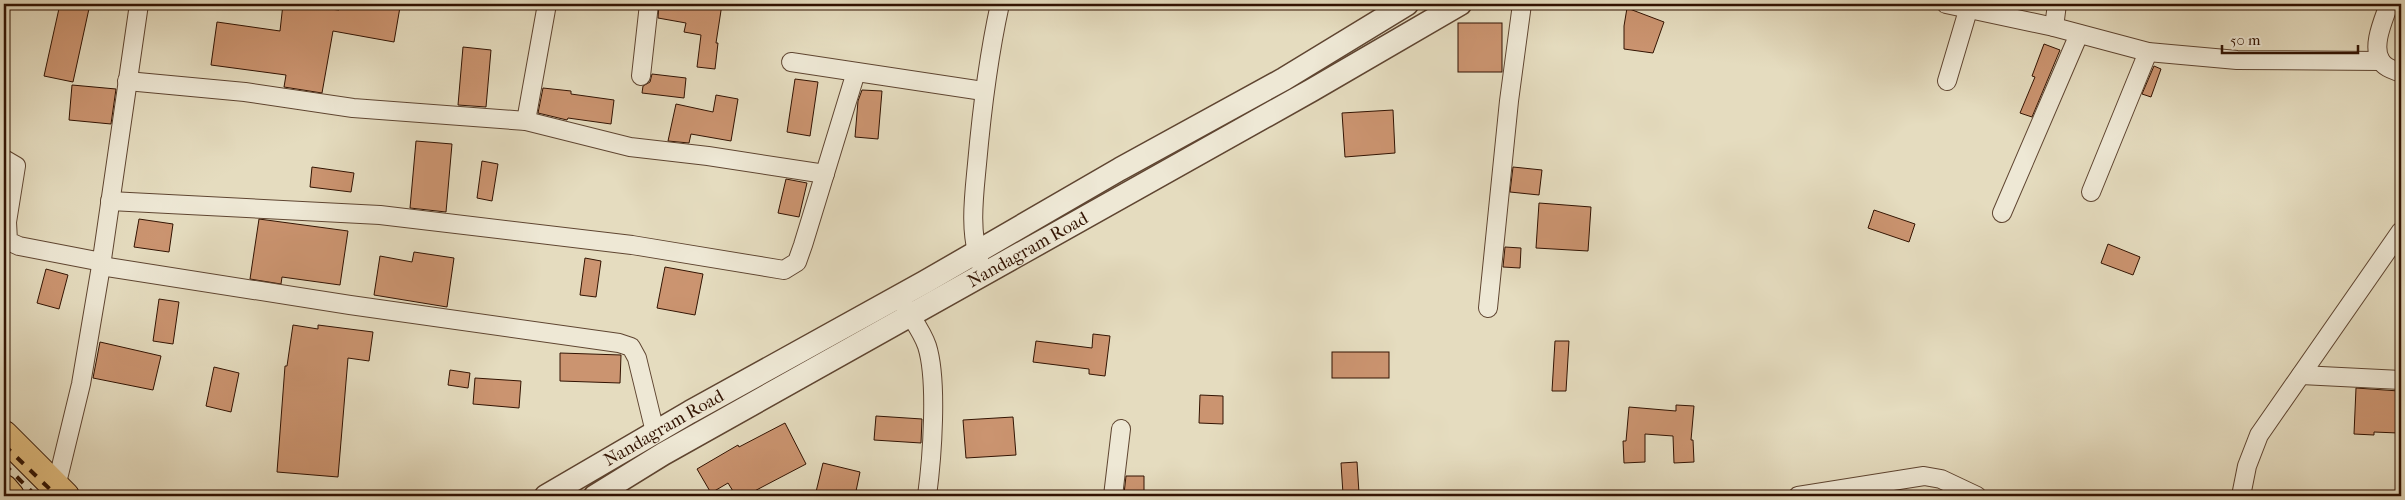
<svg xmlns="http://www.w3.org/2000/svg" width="2405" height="500" viewBox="0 0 2405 500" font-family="'IM FELL French Canon',serif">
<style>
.building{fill:#cb9470;stroke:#321302}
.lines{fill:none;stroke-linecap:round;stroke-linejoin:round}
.minor-casing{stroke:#5f4531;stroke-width:20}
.tertiary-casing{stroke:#5f4531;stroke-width:25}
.primary-casing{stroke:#321302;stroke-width:30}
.minor{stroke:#eee8d5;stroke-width:18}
.tertiary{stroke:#eee8d5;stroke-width:22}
.primary{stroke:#e2be80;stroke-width:28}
.rail{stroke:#321302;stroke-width:4;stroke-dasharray:9 9;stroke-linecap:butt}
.labels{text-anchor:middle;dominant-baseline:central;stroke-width:5;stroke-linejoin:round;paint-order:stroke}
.street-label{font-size:18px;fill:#321302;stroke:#eee8d5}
</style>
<rect width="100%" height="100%" fill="#e5dcbf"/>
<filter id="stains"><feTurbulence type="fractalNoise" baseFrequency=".004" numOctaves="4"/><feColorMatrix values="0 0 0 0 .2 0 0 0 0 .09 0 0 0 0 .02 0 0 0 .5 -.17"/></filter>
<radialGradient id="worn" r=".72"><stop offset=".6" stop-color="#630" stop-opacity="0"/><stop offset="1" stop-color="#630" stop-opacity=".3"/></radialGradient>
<g class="building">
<polygon points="60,4 90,4 73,82 44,76"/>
<polygon points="283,4 339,10 340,4 383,4 400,7 394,42 333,31 322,93 284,87 286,75 211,65 217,22 280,31"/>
<polygon points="659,4 722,4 716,43 718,43 715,69 697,67 701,35 684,32 686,23 658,18"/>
<polygon points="1627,8 1664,22 1653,53 1624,49 1624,26"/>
<rect x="1458" y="23" width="44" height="49"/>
<polygon points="2044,44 2060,50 2032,117 2020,113 2035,77 2032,76"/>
<polygon points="463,47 491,50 486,107 458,105"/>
<polygon points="2154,66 2161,69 2151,97 2142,94"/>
<polygon points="652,74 686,78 684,98 642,93 643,86 650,82"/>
<polygon points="795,79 818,82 810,136 787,132"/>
<polygon points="72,85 116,89 111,124 69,120"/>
<polygon points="543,88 571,91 571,94 614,100 611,124 568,118 567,120 538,113"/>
<polygon points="862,90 882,91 878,139 855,137 858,101"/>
<polygon points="716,95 738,99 731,141 691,134 689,143 668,141 676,104 713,112"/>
<polygon points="1393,110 1395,153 1345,157 1342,113"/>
<polygon points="416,141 452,144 446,212 410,208"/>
<polygon points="482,161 498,164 492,201 477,198"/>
<polygon points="312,167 354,173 351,192 310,187"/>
<polygon points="1513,167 1542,170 1539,195 1510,192"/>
<polygon points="786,179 807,183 799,217 778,213"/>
<polygon points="1539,203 1591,207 1588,251 1536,248"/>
<polygon points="1874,210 1915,224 1909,242 1868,228"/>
<polygon points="139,219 173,224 169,252 134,247"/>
<polygon points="259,219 348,231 340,285 282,277 281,284 250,279"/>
<polygon points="2108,244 2140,257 2133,275 2101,263"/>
<polygon points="1505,247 1521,248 1520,268 1503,267"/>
<polygon points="414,252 454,258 447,307 374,295 380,256 412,262"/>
<polygon points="585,258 601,261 596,297 580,295"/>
<polygon points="665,267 703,274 695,315 657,308"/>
<polygon points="46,269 68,275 59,309 37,303"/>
<polygon points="159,299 179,302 173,344 153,341"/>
<polygon points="293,325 318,329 318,325 373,332 369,361 348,358 338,477 277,472 285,366 287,366"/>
<polygon points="1093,334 1110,336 1105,376 1089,374 1089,369 1033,362 1036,341 1092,348"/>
<polygon points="1555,341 1569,341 1566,391 1552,391"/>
<polygon points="100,342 161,356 153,390 93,378"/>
<rect x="1332" y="352" width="57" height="26"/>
<polygon points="560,353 621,355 620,383 560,381"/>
<polygon points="214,367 239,373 231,412 206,406"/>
<polygon points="450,370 470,373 468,388 448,385"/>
<polygon points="475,378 521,381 519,408 473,404"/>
<polygon points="2356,388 2399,391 2398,433 2374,432 2374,435 2354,434"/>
<polygon points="1200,395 1223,396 1223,424 1199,423"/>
<polygon points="1676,405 1694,406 1691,440 1693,440 1694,462 1674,463 1673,436 1645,434 1645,462 1624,463 1623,441 1626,441 1629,407 1676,411"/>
<polygon points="876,416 922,419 921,443 874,440"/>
<polygon points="1013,417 1016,455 966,458 963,420"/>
<polygon points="785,423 806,464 745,496 736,496 728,483 711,493 697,469 738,445 739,447"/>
<polygon points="1357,462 1359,493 1343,494 1341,463"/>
<polygon points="823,463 860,472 855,496 815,496"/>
<polygon points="1126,476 1144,476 1144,494 1124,494"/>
</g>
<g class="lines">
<g class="minor-casing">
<g id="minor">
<polyline points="1946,4 2054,27 2148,52 2237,60 2381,61"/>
<path d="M2389,4C2384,19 2371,46 2381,61C2385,68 2394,70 2401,73"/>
<polyline points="2054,27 2057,4"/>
<polyline points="791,62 983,91"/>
<polyline points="641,76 649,4"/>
<polyline points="127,81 245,92 353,108 526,121 630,147 708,156 825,174"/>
<polyline points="1947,81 1969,7"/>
<polyline points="526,121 547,4"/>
<polyline points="4,159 16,166 7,222 8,241 19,246 102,262"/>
<polyline points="2091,192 2148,52"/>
<polyline points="110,201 380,215 632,245 784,270 797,262 803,245 856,72"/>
<polyline points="2002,213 2079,34"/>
<path d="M980,263C969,231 974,196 977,164C982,108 988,58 1000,4"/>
<polyline points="101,266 350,305 619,343 631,347 637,358 655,432"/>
<path d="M904,305C912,319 922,331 927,346C938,381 932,459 927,496"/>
<polyline points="1488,308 1509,101 1522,4"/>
<polyline points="2301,375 2401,380"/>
<polyline points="56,487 81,384 101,266 139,4"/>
<polyline points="1113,496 1121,429"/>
<polyline points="1798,496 1924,476 1941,479 1977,496"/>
<polyline points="2241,496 2247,466 2259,435 2401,231"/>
</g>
</g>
<g class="tertiary-casing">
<g id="tertiary">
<path id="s1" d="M546,496L690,412L925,282L1120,169L1284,79L1407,4"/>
<path id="s2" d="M595,496L663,454L1312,90L1460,4"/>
</g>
</g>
<g class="primary-casing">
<g id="primary">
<polyline points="4,435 65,496"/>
<polyline points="4,489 10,496"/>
</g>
</g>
<use href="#minor" class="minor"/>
<use href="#tertiary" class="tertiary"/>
<use href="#primary" class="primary"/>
<g class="rail">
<polyline points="4,445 57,496"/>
<polyline points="4,464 36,496"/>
</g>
</g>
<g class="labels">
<g class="street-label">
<text stroke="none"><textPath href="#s2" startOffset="498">Nandagram Road</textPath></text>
<text stroke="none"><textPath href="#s1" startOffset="136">Nandagram Road</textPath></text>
</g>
</g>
<rect width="2405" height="500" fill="none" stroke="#e5dcbf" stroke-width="20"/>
<rect x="5" y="5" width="2395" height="490" fill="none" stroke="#321302" stroke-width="2.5"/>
<rect x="10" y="10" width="2385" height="480" fill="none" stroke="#321302"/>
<path d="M2222 45v8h136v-8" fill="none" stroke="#321302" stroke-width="2.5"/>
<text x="2230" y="45" font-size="15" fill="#321302" stroke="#eee8d5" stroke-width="4" paint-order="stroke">50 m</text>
<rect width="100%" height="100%" filter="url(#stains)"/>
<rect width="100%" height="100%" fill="url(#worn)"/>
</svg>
